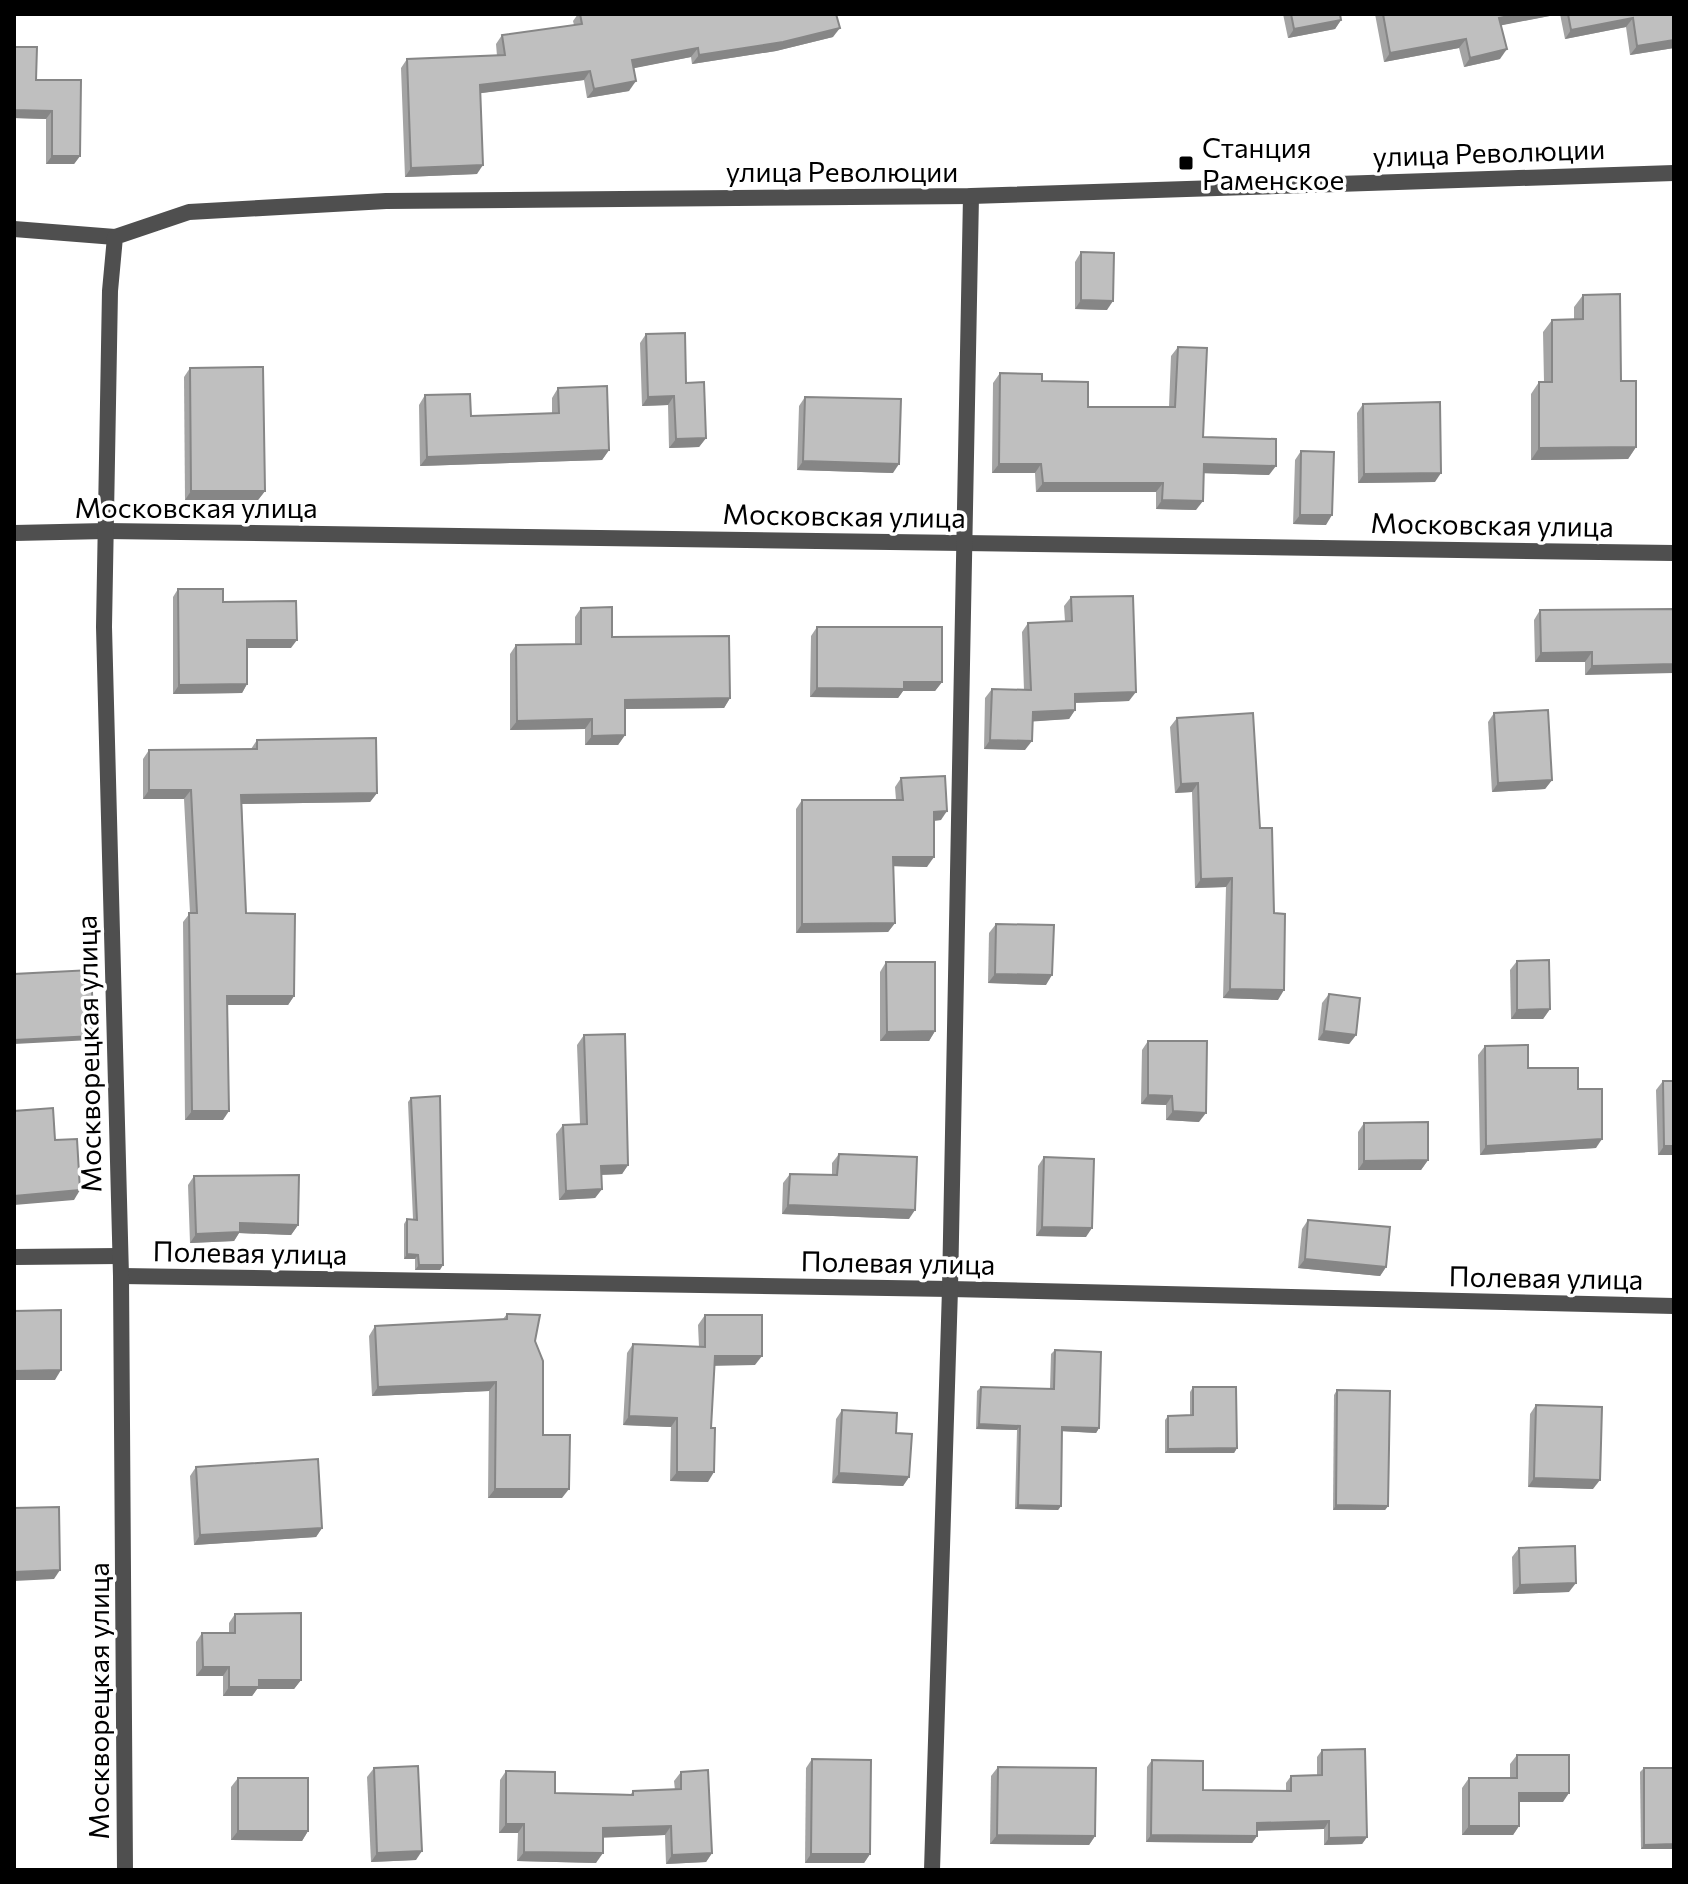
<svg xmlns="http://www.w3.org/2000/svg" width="1688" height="1884" viewBox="0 0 1688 1884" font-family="Commissioner,sans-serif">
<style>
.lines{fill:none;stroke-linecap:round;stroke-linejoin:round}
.minor{stroke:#4f4f4f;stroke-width:16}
.tertiary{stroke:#4f4f4f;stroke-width:16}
.wall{fill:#a4a4a4}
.shaded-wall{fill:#868686}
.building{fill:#bfbfbf;stroke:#868686;stroke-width:2}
.poi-dot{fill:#000;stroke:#fff;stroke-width:3}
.labels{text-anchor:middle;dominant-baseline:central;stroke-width:7;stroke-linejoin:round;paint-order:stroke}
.poi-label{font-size:28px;fill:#000;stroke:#fff;text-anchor:start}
.street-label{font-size:28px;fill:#000;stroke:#fff}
</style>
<rect width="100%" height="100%" fill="#fff"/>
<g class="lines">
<g class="minor">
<polyline points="14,229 115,237"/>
<polyline points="106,531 1674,553"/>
<polyline points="14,1257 119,1256"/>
<polyline points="121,1276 950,1289 1674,1306"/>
<polyline points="932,1870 950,1289 971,196"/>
</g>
<g class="tertiary">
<polyline points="14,533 106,531"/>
<polyline points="125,1870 121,1276 104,627 110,291 115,237 189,212 386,201 971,196 1674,173"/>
</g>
</g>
<g class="wall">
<polygon points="578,14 836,14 833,37 776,51 692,64 691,57 633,68 629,91 587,98 584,80 481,93 477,174 405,177 401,68 407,59 497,56 496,44 502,35 574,25 573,21"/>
<polygon points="1283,14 1340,14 1341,20 1335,29 1288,38"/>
<polygon points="1375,14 1674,14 1674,48 1630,55 1626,27 1565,39 1560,14 1501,25 1500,59 1464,67 1459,48 1384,62"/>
<polygon points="14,47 36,80 80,156 74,164 46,164 46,119 14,118"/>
<polygon points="1081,252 1107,310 1075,309 1075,262"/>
<polygon points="1583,295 1621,381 1636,447 1628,459 1531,460 1531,394 1539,382 1544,382 1543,332 1552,320 1574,319 1574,307"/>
<polygon points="646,334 686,383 706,438 699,447 669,448 668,405 642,406 640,343"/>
<polygon points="1178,347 1203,437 1269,475 1203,473 1196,510 1156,509 1156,492 1036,492 1035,473 992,473 993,383 1000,373 1042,381 1088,407 1169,407 1171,356"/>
<polygon points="190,368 265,491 258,500 185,500 184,377"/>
<polygon points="558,388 609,450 602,460 420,466 419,405 425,395 471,416 552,413 552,398"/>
<polygon points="805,397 893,473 797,470 799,406"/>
<polygon points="1363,404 1435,482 1358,483 1357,413"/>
<polygon points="1301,451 1326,525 1293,524 1295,460"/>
<polygon points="178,589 223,602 291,648 247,648 247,684 242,693 173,694 173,597"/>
<polygon points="1071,597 1129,701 1075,703 1075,710 1069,719 1032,721 1025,750 984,749 985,698 992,689 1024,690 1022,632 1028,623 1065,621 1064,606"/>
<polygon points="581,608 612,637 730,698 724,708 625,709 625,735 618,745 585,745 585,729 510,730 510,654 516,645 575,644 575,617"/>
<polygon points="1674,609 1585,675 1585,662 1535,662 1534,620 1540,610"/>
<polygon points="817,627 942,682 935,691 903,691 898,698 810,697 811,636"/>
<polygon points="1494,713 1552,780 1545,789 1492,792 1488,722"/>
<polygon points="1177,718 1260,828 1278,1000 1223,998 1226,887 1195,888 1192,792 1175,793 1170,727"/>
<polygon points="257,740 377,793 370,802 242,804 246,913 294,996 288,1005 227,1005 223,1120 185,1120 183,922 190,913 184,799 143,799 143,759 149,750 251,749"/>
<polygon points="901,778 941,820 934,821 927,867 893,866 895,923 888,932 796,933 796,809 802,800 896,800 895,787"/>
<polygon points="996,924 1046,985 988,983 989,933"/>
<polygon points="1517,961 1550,1009 1543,1019 1511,1019 1510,970"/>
<polygon points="886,962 935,1031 929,1041 880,1041 880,972"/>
<polygon points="1329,994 1356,1035 1349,1044 1318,1040 1322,1003"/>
<polygon points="584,1035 628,1165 622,1174 601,1175 602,1189 595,1198 559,1200 556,1134 563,1125 580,1124 577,1045"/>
<polygon points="1148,1041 1199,1122 1166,1120 1166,1105 1141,1104 1142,1050"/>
<polygon points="1485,1046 1528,1068 1578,1089 1596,1148 1480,1155 1478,1055"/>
<polygon points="1663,1081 1674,1081 1674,1155 1658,1155 1656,1090"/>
<polygon points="411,1098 440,1270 415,1270 415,1259 404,1259 404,1224 407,1219 413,1219 408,1102"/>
<polygon points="1364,1123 1428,1160 1421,1170 1358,1170 1358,1132"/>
<polygon points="839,1154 909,1219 782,1214 783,1183 790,1174 832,1175 832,1163"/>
<polygon points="1044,1157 1086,1237 1036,1236 1038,1166"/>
<polygon points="194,1176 298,1225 291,1235 239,1233 234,1241 190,1243 188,1185"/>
<polygon points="1308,1220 1386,1267 1380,1276 1298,1268 1302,1229"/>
<polygon points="507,1314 535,1341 543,1435 562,1498 488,1498 489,1391 372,1396 369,1336 375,1326 503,1319"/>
<polygon points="705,1315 755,1365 714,1365 708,1482 670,1481 671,1427 623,1425 627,1353 633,1344 699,1347 698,1325"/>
<polygon points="1055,1350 1099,1428 1096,1433 1062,1431 1061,1506 1058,1510 1015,1509 1017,1430 976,1429 977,1391 981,1387 1050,1389 1051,1354"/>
<polygon points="1193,1387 1237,1448 1234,1453 1165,1453 1165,1420 1168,1416 1190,1415 1190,1392"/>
<polygon points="1337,1390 1388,1506 1385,1510 1333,1510 1334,1395"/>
<polygon points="1536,1405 1593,1489 1528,1487 1530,1414"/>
<polygon points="842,1410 896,1433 909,1477 903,1486 832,1483 836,1419"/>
<polygon points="196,1467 322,1528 316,1537 194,1545 190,1476"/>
<polygon points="1519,1548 1569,1592 1513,1594 1512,1557"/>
<polygon points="235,1614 301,1680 294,1689 257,1689 252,1696 223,1696 223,1676 196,1676 196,1642 202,1633 229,1633 229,1623"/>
<polygon points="1322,1750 1367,1837 1362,1844 1324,1845 1324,1829 1257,1830 1257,1836 1252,1843 1146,1842 1147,1767 1152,1760 1203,1790 1286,1791 1286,1783 1291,1776 1317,1775 1317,1757"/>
<polygon points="1517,1755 1563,1802 1519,1802 1519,1826 1513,1835 1462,1835 1462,1788 1469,1778 1510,1778 1510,1764"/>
<polygon points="812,1759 870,1854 864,1863 805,1863 806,1768"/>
<polygon points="998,1767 1095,1836 1089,1845 990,1844 991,1776"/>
<polygon points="374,1768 416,1860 371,1862 367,1777"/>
<polygon points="1644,1768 1674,1768 1674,1849 1641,1849 1640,1772"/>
<polygon points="506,1771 555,1793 631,1794 633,1791 675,1790 674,1781 681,1772 712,1853 706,1862 666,1864 665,1835 603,1837 596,1863 517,1861 518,1833 499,1833 500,1780"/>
<polygon points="238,1778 308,1831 302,1841 231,1840 231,1787"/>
</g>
<g class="shaded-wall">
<polygon points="1518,14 1560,14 1493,27 1499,18"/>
<polygon points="1633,18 1626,27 1565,39 1571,30"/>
<polygon points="1341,20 1335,29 1288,38 1294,29"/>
<polygon points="840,28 833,37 776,51 692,64 699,55"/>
<polygon points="1466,39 1459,48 1384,62 1390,53"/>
<polygon points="1674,40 1674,48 1630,55 1637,46"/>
<polygon points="698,48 691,57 625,70 632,60"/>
<polygon points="1507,49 1500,59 1464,67 1470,58"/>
<polygon points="590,71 584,80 474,94 480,85"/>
<polygon points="636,81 629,91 587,98 594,89"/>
<polygon points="14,110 52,111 46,119 14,118"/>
<polygon points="52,156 80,156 74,164 46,164"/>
<polygon points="483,165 477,174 405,177 411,168"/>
<polygon points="1081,300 1113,301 1107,310 1075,309"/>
<polygon points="674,396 668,405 642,406 648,397"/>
<polygon points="706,438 699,447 669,448 676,439"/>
<polygon points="1636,447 1628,459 1531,460 1539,448"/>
<polygon points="609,450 602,460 420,466 427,457"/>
<polygon points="803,461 899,464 893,473 797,470"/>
<polygon points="999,464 1041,464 1035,473 992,473"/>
<polygon points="1204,464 1276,466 1269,475 1197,473"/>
<polygon points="1441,473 1435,482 1358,483 1364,474"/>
<polygon points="1043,483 1163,483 1156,492 1036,492"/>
<polygon points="191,491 265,491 258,500 185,500"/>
<polygon points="1162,500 1203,501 1196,510 1156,509"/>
<polygon points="1300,515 1332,515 1326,525 1293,524"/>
<polygon points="247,640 297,640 291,648 241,648"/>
<polygon points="1592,652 1585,662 1535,662 1541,653"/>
<polygon points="1674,664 1674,673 1585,675 1592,666"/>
<polygon points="904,682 942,682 935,691 903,691 898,698 810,697 817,688"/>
<polygon points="247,684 242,693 173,694 179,685"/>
<polygon points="1136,692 1129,701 1068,703 1075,694"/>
<polygon points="730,698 724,708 618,709 625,700"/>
<polygon points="1075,710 1069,719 1026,722 1033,712"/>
<polygon points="592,719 585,729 510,730 517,721"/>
<polygon points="625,735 618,745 585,745 592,736"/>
<polygon points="990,740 1032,741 1025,750 984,749"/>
<polygon points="1552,780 1545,789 1492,792 1498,783"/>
<polygon points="1198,783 1192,792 1175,793 1181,784"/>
<polygon points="149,790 191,790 184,799 143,799"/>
<polygon points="377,793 370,802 235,804 241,795"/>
<polygon points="947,811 941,820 928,821 934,812"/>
<polygon points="893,857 934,857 927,867 887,866"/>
<polygon points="1232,878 1226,887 1195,888 1201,879"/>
<polygon points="895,923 888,932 796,933 802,924"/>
<polygon points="995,974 1052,975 1046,985 988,983"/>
<polygon points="1230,989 1284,990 1278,1000 1223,998"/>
<polygon points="227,996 294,996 288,1005 221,1005"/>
<polygon points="1550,1009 1543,1019 1511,1019 1517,1010"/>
<polygon points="935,1031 929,1041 880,1041 887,1032"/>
<polygon points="1324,1031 1356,1035 1349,1044 1318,1040"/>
<polygon points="94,1036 91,1040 14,1044 14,1040"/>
<polygon points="1148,1095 1172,1096 1166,1105 1141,1104"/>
<polygon points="192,1111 229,1111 223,1120 185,1120"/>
<polygon points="1173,1111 1206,1113 1199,1122 1166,1120"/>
<polygon points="1602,1139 1596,1148 1480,1155 1486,1146"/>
<polygon points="1664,1146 1674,1146 1674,1155 1658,1155"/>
<polygon points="1428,1160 1421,1170 1358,1170 1364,1161"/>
<polygon points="628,1165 622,1174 595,1175 601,1166"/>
<polygon points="602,1189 595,1198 559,1200 566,1191"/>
<polygon points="80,1190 74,1200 14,1205 14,1196"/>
<polygon points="788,1205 915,1210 909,1219 782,1214"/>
<polygon points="240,1223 298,1225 291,1235 239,1233 234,1241 190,1243 196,1234"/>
<polygon points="1042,1227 1092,1228 1086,1237 1036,1236"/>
<polygon points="407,1254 418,1255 415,1259 404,1259"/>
<polygon points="1305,1259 1386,1267 1380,1276 1298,1268"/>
<polygon points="419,1265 443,1265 440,1270 415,1270"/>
<polygon points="715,1356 762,1356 755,1365 708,1366"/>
<polygon points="61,1370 55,1380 14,1380 14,1371"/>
<polygon points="496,1382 489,1391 372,1396 378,1387"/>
<polygon points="629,1416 677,1418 671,1427 623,1425"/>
<polygon points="979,1424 1020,1426 1017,1430 976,1429"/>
<polygon points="1062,1427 1099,1428 1096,1433 1059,1431"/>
<polygon points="1237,1448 1234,1453 1165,1453 1168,1449"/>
<polygon points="677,1472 714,1472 708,1482 670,1481"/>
<polygon points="839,1473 909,1477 903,1486 832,1483"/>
<polygon points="1534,1478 1600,1480 1593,1489 1528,1487"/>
<polygon points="495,1489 569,1489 562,1498 488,1498"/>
<polygon points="1018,1505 1061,1506 1058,1510 1015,1509"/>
<polygon points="1336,1505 1388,1506 1385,1510 1333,1510"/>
<polygon points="322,1528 316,1537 194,1545 200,1535"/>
<polygon points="60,1570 54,1579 14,1581 14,1572"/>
<polygon points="1576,1583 1569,1592 1513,1594 1520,1585"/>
<polygon points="203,1667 229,1667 223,1676 196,1676"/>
<polygon points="259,1680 301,1680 294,1689 257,1689 252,1696 223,1696 229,1687"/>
<polygon points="1519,1793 1569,1793 1563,1802 1513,1802"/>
<polygon points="1329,1821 1324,1829 1252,1831 1257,1823"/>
<polygon points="506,1824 524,1824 518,1833 499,1833"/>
<polygon points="671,1826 665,1835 597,1838 603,1828"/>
<polygon points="1469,1826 1519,1826 1513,1835 1462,1835"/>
<polygon points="238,1831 308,1831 302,1841 231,1840"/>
<polygon points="997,1835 1095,1836 1089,1845 990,1844"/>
<polygon points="1151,1835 1257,1836 1252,1843 1146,1842"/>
<polygon points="1367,1837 1362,1844 1324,1845 1329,1838"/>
<polygon points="1674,1844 1674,1849 1641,1849 1644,1845"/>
<polygon points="422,1851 416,1860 371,1862 377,1853"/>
<polygon points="524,1852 603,1853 596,1863 517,1861"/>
<polygon points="712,1853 706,1862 666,1864 672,1855"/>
<polygon points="811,1854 870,1854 864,1863 805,1863"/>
</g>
<g class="building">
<polygon points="580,14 836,14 840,28 783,42 699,55 698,48 632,60 636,81 594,89 590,71 480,85 483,165 411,168 407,59 505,55 502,35 582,24"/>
<polygon points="1291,14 1340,14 1341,20 1294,29"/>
<polygon points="1383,14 1518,14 1499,18 1507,49 1470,58 1466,39 1390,53"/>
<polygon points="1568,14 1674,14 1674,40 1637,46 1633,18 1571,30"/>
<polygon points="14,47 37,47 36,80 81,80 80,156 52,156 52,111 14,110"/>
<polygon points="1081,252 1114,253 1113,301 1081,300"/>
<polygon points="1620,294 1621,381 1636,381 1636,447 1539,448 1539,382 1552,382 1552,320 1583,319 1583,295"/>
<polygon points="685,333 686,383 704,382 706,438 676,439 674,396 648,397 646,334"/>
<polygon points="1178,347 1207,348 1203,437 1276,439 1276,466 1204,464 1203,501 1162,500 1163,483 1043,483 1041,464 999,464 1000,373 1042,374 1042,381 1088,382 1088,407 1175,407"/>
<polygon points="263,367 265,491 191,491 190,368"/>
<polygon points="607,386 609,450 427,457 425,395 470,394 471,416 559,413 558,388"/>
<polygon points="805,397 901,399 899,464 803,461"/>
<polygon points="1440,402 1441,473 1364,474 1363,404"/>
<polygon points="1301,451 1334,452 1332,515 1300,515"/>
<polygon points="178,589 223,589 223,602 296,601 297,640 247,640 247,684 179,685"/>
<polygon points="1133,596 1136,692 1075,694 1075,710 1033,712 1032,741 990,740 992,689 1031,690 1028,623 1072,621 1071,597"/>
<polygon points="612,607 612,637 729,636 730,698 625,700 625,735 592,736 592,719 517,721 516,645 581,644 581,608"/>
<polygon points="1674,609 1674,664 1592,666 1592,652 1541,653 1540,610"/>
<polygon points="817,627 942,627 942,682 904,682 904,689 817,688"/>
<polygon points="1548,710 1552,780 1498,783 1494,713"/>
<polygon points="1253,713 1260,828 1272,828 1274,913 1285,914 1284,990 1230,989 1232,878 1201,879 1198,783 1181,784 1177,718"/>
<polygon points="376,738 377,793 241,795 246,913 295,914 294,996 227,996 229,1111 192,1111 189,913 197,913 191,790 149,790 149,750 257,749 257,740"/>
<polygon points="945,776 947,811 934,812 934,857 893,857 895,923 802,924 802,800 903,800 901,778"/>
<polygon points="996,924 1054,925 1052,975 995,974"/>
<polygon points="1549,960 1550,1009 1517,1010 1517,961"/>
<polygon points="886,962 935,962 935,1031 887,1032"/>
<polygon points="91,970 94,1036 14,1040 14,974"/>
<polygon points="1329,994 1360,998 1356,1035 1324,1031"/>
<polygon points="625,1034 628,1165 601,1166 602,1189 566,1191 563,1125 587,1124 584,1035"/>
<polygon points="1148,1041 1207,1041 1206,1113 1173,1111 1172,1096 1148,1095"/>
<polygon points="1528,1045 1528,1068 1578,1068 1578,1089 1602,1089 1602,1139 1486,1146 1485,1046"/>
<polygon points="1663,1081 1674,1081 1674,1146 1664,1146"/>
<polygon points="440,1096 443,1265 419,1265 418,1255 407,1254 407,1219 417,1220 411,1098"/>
<polygon points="53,1108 55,1140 77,1139 80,1190 14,1196 14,1111"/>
<polygon points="1428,1122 1428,1160 1364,1161 1364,1123"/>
<polygon points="839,1154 917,1157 915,1210 788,1205 790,1174 837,1175"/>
<polygon points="1044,1157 1094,1159 1092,1228 1042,1227"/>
<polygon points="299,1175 298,1225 240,1223 240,1232 196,1234 194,1176"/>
<polygon points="1308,1220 1390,1227 1386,1267 1305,1259"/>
<polygon points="61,1310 61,1370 14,1371 14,1311"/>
<polygon points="507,1314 540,1315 535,1341 543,1361 543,1435 570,1435 569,1489 495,1489 496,1382 378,1387 375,1326 507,1319"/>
<polygon points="705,1315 762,1315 762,1356 715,1356 711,1428 715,1428 714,1472 677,1472 677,1418 629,1416 633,1344 705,1347"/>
<polygon points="1055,1350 1101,1352 1099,1428 1062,1427 1061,1506 1018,1505 1020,1426 979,1424 981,1387 1054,1389"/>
<polygon points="1193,1387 1236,1387 1237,1448 1168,1449 1168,1416 1193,1415"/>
<polygon points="1337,1390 1390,1391 1388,1506 1336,1505"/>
<polygon points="1536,1405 1602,1407 1600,1480 1534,1478"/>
<polygon points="842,1410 897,1413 896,1433 912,1434 909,1477 839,1473"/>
<polygon points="318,1459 322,1528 200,1535 196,1467"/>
<polygon points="59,1507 60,1570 14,1572 14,1508"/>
<polygon points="1575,1546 1576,1583 1520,1585 1519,1548"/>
<polygon points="301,1613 301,1680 259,1680 259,1687 229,1687 229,1667 203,1667 202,1633 235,1633 235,1614"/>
<polygon points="1365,1749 1367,1837 1329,1838 1329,1821 1257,1823 1257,1836 1151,1835 1152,1760 1203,1761 1203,1790 1291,1791 1291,1776 1322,1775 1322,1750"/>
<polygon points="1517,1755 1569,1755 1569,1793 1519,1793 1519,1826 1469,1826 1469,1778 1517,1778"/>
<polygon points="812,1759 871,1760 870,1854 811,1854"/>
<polygon points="418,1766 422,1851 377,1853 374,1768"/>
<polygon points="998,1767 1096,1768 1095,1836 997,1835"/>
<polygon points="1644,1768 1674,1768 1674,1844 1644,1845"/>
<polygon points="708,1770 712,1853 672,1855 671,1826 603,1828 603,1853 524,1852 524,1824 506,1824 506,1771 555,1772 555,1793 633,1795 633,1791 681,1789 681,1772"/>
<rect x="238" y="1778" width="70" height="53"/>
</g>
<rect class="poi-dot" x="1178" y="155" width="16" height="16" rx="4"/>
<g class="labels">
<g class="poi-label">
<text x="1202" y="147">Станция<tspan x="1202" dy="32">Раменское</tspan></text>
</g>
<g class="street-label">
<text transform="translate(1489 152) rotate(-2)">улица Революции</text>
<text x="842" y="171">улица Революции</text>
<text x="196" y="507">Московская улица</text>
<text transform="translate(844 515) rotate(1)">Московская улица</text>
<text transform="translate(1492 524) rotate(1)">Московская улица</text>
<text transform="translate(88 1054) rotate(-91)">Москворецкая улица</text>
<text transform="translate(250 1252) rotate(1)">Полевая улица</text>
<text transform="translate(898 1262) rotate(1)">Полевая улица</text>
<text transform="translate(1546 1277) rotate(1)">Полевая улица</text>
<text transform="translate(98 1701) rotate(-90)">Москворецкая улица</text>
</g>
</g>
<rect width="1688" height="1884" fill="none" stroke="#000000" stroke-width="32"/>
</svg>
